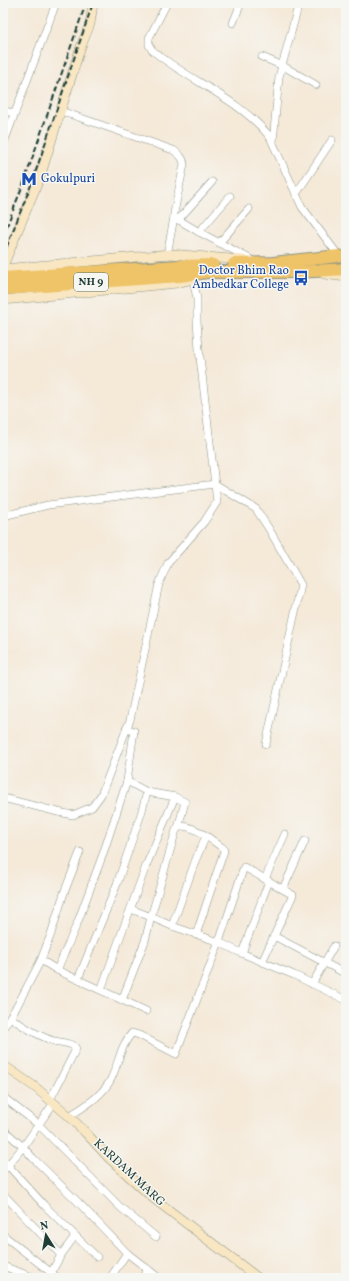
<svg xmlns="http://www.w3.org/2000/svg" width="349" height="1281" viewBox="0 0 349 1281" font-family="Vollkorn,serif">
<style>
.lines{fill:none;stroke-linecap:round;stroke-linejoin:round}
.street-casing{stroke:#8a9386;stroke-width:8}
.secondary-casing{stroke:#8a9386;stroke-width:10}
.highway-casing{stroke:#8a9386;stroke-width:14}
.street{stroke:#fff;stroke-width:7}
.secondary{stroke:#f9e7c3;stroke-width:9}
.highway{stroke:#efc469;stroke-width:12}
.rail{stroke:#1f3d34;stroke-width:2;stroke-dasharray:6 3;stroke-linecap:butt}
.labels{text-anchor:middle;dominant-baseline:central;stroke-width:3;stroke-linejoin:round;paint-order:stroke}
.shield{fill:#f6f6f2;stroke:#60746d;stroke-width:1}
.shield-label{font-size:11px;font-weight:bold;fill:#1f3d34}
.transit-label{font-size:12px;fill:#164399;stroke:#f6f6f2;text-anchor:start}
.street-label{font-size:12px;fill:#1f3d34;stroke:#f6f6f2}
</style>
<rect width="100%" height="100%" fill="#f6f6f2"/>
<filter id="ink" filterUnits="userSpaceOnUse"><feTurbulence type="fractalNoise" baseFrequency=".025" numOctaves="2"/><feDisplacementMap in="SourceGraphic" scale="8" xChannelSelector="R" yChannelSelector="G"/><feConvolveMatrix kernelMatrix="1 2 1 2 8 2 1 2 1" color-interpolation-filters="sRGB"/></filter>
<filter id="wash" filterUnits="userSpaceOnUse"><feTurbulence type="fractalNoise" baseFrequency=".012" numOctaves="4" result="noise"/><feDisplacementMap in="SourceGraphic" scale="16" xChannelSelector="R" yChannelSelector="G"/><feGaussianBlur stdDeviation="0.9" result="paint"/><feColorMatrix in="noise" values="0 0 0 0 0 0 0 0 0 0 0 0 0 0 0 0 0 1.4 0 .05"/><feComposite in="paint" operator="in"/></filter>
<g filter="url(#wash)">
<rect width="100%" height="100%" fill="#f5e9d8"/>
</g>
<g filter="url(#ink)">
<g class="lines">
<g class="street-casing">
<g id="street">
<path d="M167,3L149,38V45L152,50C189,81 240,99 270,137L302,207L339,256"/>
<polyline points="233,23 241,3"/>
<polyline points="262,57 283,66 316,85"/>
<polyline points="3,110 15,114"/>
<path d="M61,111L173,150C179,154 183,157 184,164L174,213V217L199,232L254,261"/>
<polyline points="273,142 279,77 299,3"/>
<polyline points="3,145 56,3"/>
<polyline points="296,194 332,140"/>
<polyline points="178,220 212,182"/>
<polyline points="199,232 230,196"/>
<polyline points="219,243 249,209"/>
<polyline points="167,255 174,217"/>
<polyline points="3,516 48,505 215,484 256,509 269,529 301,585 266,744"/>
<polyline points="126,729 134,731 127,781 147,792 175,797 185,802 178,828"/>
<polyline points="3,798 58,812 73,815 92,807 101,795 130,720 159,584 168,563 204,522 217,502 199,349 197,321 197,299 193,279"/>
<polyline points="265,879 285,834"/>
<polyline points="283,889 305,841"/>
<path d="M131,909L151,917L176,830L180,826C196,826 210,839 223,848L224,851L196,935"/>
<polyline points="172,926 196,859 206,836"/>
<polyline points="274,936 346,974"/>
<polyline points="242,953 269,881"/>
<polyline points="41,960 57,970 146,1011"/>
<polyline points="57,970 77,924 103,854 127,781"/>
<polyline points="78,979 117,884 141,814 147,792"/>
<polyline points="312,984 334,946"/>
<polyline points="101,990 146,866 175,797"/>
<polyline points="122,1000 145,941 151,917 172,926 219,942 239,952 294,975 346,1000"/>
<path d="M10,1017C24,1027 38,1036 54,1041C62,1043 69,1042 75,1047L76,1049L50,1100"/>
<polyline points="3,1028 17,1006 41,960 51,934 64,893 80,852"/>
<polyline points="3,1097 39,1125 120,1207 156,1237"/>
<polyline points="53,1104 23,1147 33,1158 77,1201 127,1253 159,1278"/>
<path d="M69,1116C83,1108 104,1094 111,1079C119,1063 120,1046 132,1033L139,1035L176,1054L219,942L244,867L293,895L262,962"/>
<polyline points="3,1129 23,1147 3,1171"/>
<polyline points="3,1160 44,1205 97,1257"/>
<polyline points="3,1194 61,1255 75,1236"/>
<polyline points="3,1235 58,1278"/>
<polyline points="3,1266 35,1278"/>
<polyline points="51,1273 61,1255"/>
<polyline points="110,1278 127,1253"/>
<polyline points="142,1278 148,1269"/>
</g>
</g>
<g class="secondary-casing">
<g id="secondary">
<polyline points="3,266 40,177 80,49 90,24 93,3"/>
<polyline points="3,269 170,254 243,260"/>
<polyline points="324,274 346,277"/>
<polyline points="3,300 177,283 193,279"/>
<polyline points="3,1065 35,1087 69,1116 85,1132 109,1158 153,1198 258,1278"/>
</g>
</g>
<g class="highway-casing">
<g id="highway">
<polyline points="234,264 273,263 339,256"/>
<polyline points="3,278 178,266 213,265"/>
<polyline points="3,289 180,276 207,272 298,272 346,269"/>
</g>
</g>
<use href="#street" class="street"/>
<use href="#secondary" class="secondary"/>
<use href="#highway" class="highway"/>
<g class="rail">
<polyline points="3,236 24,182 86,3"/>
<polyline points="3,256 31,185 93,3"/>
</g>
</g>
</g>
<defs>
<g id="metro-bare" transform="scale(1.2)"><path d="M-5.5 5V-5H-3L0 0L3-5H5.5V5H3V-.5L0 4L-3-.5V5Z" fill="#1a4fb4" stroke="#f6f6f2" stroke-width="2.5" paint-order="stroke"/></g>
<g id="bus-bare" transform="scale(1.2)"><path d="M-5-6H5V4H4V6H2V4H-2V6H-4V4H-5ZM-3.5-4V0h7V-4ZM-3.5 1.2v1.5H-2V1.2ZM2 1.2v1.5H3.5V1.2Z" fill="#1a4fb4" stroke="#f6f6f2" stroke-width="2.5" paint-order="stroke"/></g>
</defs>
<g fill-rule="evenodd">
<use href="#metro-bare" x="29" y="179"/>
<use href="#bus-bare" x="301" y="278"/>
</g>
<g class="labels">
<rect class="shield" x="74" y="273" width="34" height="18" rx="3"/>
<g class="shield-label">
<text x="91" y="282">NH 9</text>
</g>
<g class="transit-label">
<text x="41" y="179">Gokulpuri</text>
<text x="289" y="271" text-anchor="end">Doctor Bhim Rao<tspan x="289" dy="14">Ambedkar College</tspan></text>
</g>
<g class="street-label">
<text transform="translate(129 1173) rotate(43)">KARDAM MARG</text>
</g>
</g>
<rect width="349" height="1281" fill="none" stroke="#f6f6f2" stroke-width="16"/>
<g transform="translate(46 1235) rotate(349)" stroke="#f6f6f2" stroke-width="3" paint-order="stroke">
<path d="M0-3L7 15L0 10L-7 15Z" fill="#1f3d34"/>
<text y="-6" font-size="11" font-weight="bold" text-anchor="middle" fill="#1f3d34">N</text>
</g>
</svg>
